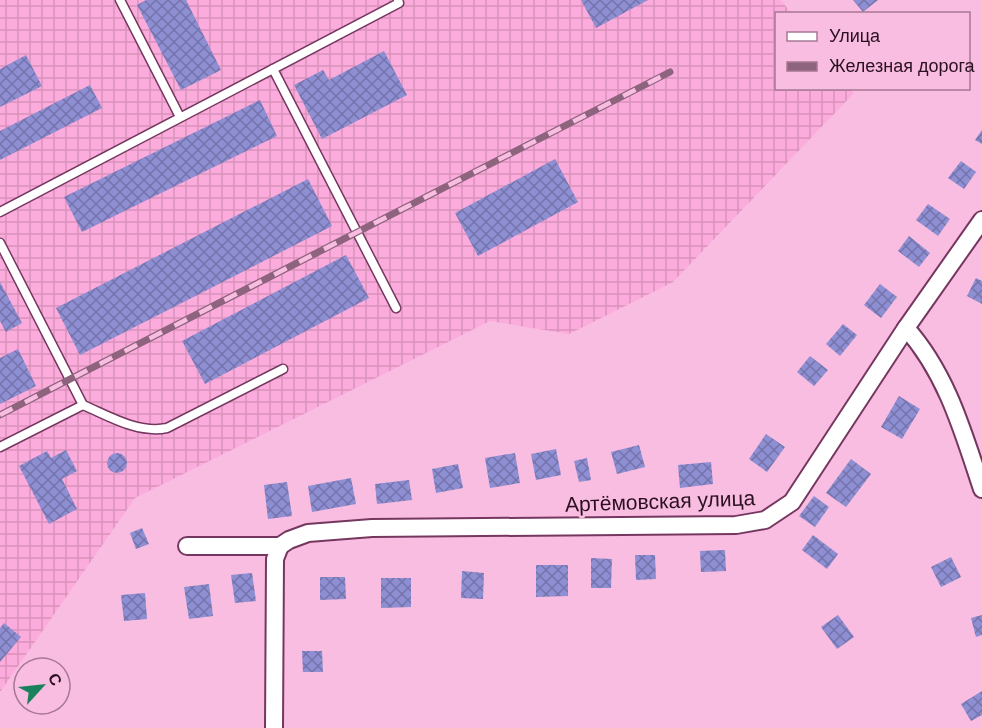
<svg xmlns="http://www.w3.org/2000/svg" width="982" height="728" viewBox="0 0 982 728" font-family="Helvetica,sans-serif">
<style>
.industrial{fill:url(#industrial-grid)}
.building{fill:url(#building-cross-hatch)}
.lines{fill:none;stroke-linecap:round;stroke-linejoin:round}
.lane-casing{stroke:#75375f;stroke-width:11}
.street-casing{stroke:#75375f;stroke-width:20}
.lane{stroke:#fff;stroke-width:8}
.street{stroke:#fff;stroke-width:16}
.rail-casing{stroke:#8d637d;stroke-width:7}
.rail{stroke:#f8bde0;stroke-width:4.5;stroke-dasharray:14;stroke-linecap:butt}
.labels{text-anchor:middle;dominant-baseline:central;stroke-width:5;stroke-linejoin:round;paint-order:stroke}
.street-label{font-size:21px;fill:#2a1021;stroke:#f8bde0}
</style>
<defs>
<pattern id="industrial-grid" width="8" height="8" patternUnits="userSpaceOnUse" patternTransform="scale(1.5)"><rect width="8" height="8" fill="#fcacdc"/><path d="M0 4h8M4 0v8" fill="none" stroke="#d893bc"/></pattern>
<pattern id="building-cross-hatch" width="8" height="8" patternUnits="userSpaceOnUse" patternTransform="scale(1.5)"><rect width="8" height="8" fill="#8e8ed3"/><path d="M0 0l8 8M0 8l8-8" fill="none" stroke="#7473ab"/></pattern>
</defs>
<rect width="100%" height="100%" fill="#f8bde0"/>
<polygon class="industrial" points="0,0 781,0 791,13 776,14 776,88 850,89 854,93 673,282 569,334 490,321 135,498 0,692"/>
<g class="building">
<polygon points="146,0 186,0 221,70 181,90 137,5"/>
<polygon points="581,0 648,0 596,28"/>
<polygon points="853,0 878,0 863,12"/>
<polygon points="384,51 407,95 322,139 294,85 323,70 329,80"/>
<polygon points="26,55 42,86 0,107 0,69"/>
<polygon points="90,85 102,108 0,160 0,131"/>
<polygon points="260,100 277,136 82,232 64,197"/>
<polygon points="982,130 982,144 975,140"/>
<polygon points="555,159 578,202 478,256 455,213"/>
<polygon points="961,161 976,172 964,189 948,178"/>
<polygon points="308,179 332,226 80,355 56,308"/>
<polygon points="928,204 950,219 938,236 916,220"/>
<polygon points="909,236 930,253 919,267 898,251"/>
<polygon points="346,255 369,298 205,384 182,341"/>
<polygon points="976,278 982,281 982,304 967,296"/>
<polygon points="0,282 22,323 6,332 0,321"/>
<polygon points="880,284 897,297 881,318 864,305"/>
<polygon points="843,324 857,335 840,356 826,344"/>
<polygon points="18,349 36,386 0,404 0,358"/>
<polygon points="810,356 828,370 814,386 797,372"/>
<polygon points="899,396 920,409 902,439 881,427"/>
<polygon points="766,434 785,447 767,472 749,459"/>
<polygon points="639,445 645,467 617,474 611,452"/>
<polygon points="556,449 561,475 536,480 531,454"/>
<polygon points="66,450 77,471 62,479 77,509 49,524 19,466 47,451 51,458"/>
<circle cx="117" cy="463" r="10"/>
<polygon points="515,453 520,483 490,488 485,458"/>
<polygon points="587,458 591,480 579,482 574,461"/>
<polygon points="851,459 871,474 846,507 826,493"/>
<polygon points="711,462 713,484 680,488 678,465"/>
<polygon points="458,464 463,488 436,493 432,469"/>
<polygon points="351,478 356,504 312,512 308,486"/>
<polygon points="409,480 412,500 377,504 375,484"/>
<polygon points="287,482 292,516 268,519 264,485"/>
<polygon points="814,496 829,507 815,527 799,516"/>
<polygon points="142,528 149,544 136,549 130,533"/>
<polygon points="813,535 838,554 827,569 802,550"/>
<polygon points="725,550 726,571 701,572 700,551"/>
<polygon points="635,555 655,555 656,579 636,580"/>
<polygon points="951,557 961,577 941,587 931,567"/>
<polygon points="591,558 612,559 611,588 591,588"/>
<polygon points="536,565 568,565 568,596 536,597"/>
<polygon points="462,571 484,573 483,599 461,598"/>
<polygon points="252,573 256,601 235,603 231,575"/>
<polygon points="320,577 345,577 346,599 320,600"/>
<polygon points="381,578 411,578 411,607 381,608"/>
<polygon points="209,584 213,616 189,619 184,587"/>
<polygon points="145,593 147,619 124,621 121,595"/>
<polygon points="838,615 854,637 837,649 821,627"/>
<polygon points="982,615 982,635 976,637 971,618"/>
<polygon points="4,623 21,637 0,662 0,628"/>
<polygon points="302,651 322,651 323,672 303,672"/>
<polygon points="982,691 982,715 971,721 961,704"/>
</g>
<g class="lines">
<g class="lane-casing">
<g id="lane">
<polyline points="120,0 180,117"/>
<polyline points="273,69 396,308"/>
<polyline points="0,212 399,3 398,0"/>
<path d="M0,243L83,405C109,416 138,434 167,428L283,369"/>
<polyline points="0,447 83,405"/>
</g>
</g>
<g class="street-casing">
<g id="street">
<path d="M906,328C947,374 963,432 982,489"/>
<polyline points="187,546 280,546 289,540 308,533 372,528 736,525 765,520 792,502 906,328 982,220"/>
<polyline points="274,728 275,559 280,546"/>
</g>
</g>
<use href="#lane" class="lane"/>
<use href="#street" class="street"/>
<g class="rail-casing">
<polyline id="rail" points="0,415 670,72"/>
</g>
<use href="#rail" class="rail"/>
</g>
<g class="labels">
<g class="street-label">
<text transform="translate(660 501) rotate(-2)">Артёмовская улица</text>
</g>
</g>
<rect x="775" y="12" width="195" height="78" fill="#f8bde0" stroke="#a67894" stroke-width="1.5"/>
<rect x="787" y="32" width="30" height="9" fill="#ffffff" stroke="#a67894" stroke-width="1.5"/>
<text x="829" y="42" font-size="18" fill="#2a1021">Улица</text>
<rect x="787" y="62" width="30" height="9" fill="#8d637d" stroke="#a67894" stroke-width="1.5"/>
<text x="829" y="72" font-size="18" fill="#2a1021">Железная дорога</text>
<g transform="translate(42 686) rotate(63)"><circle r="28" fill="#f8bde0" stroke="#a67894" stroke-width="1.5"/>
<path d="M0-4.5L10 22L0 15L-10 22Z" fill="#1b815c"/>
<text y="-9" font-size="16" font-weight="bold" text-anchor="middle" fill="#2a1021">С</text>
</g>
</svg>
